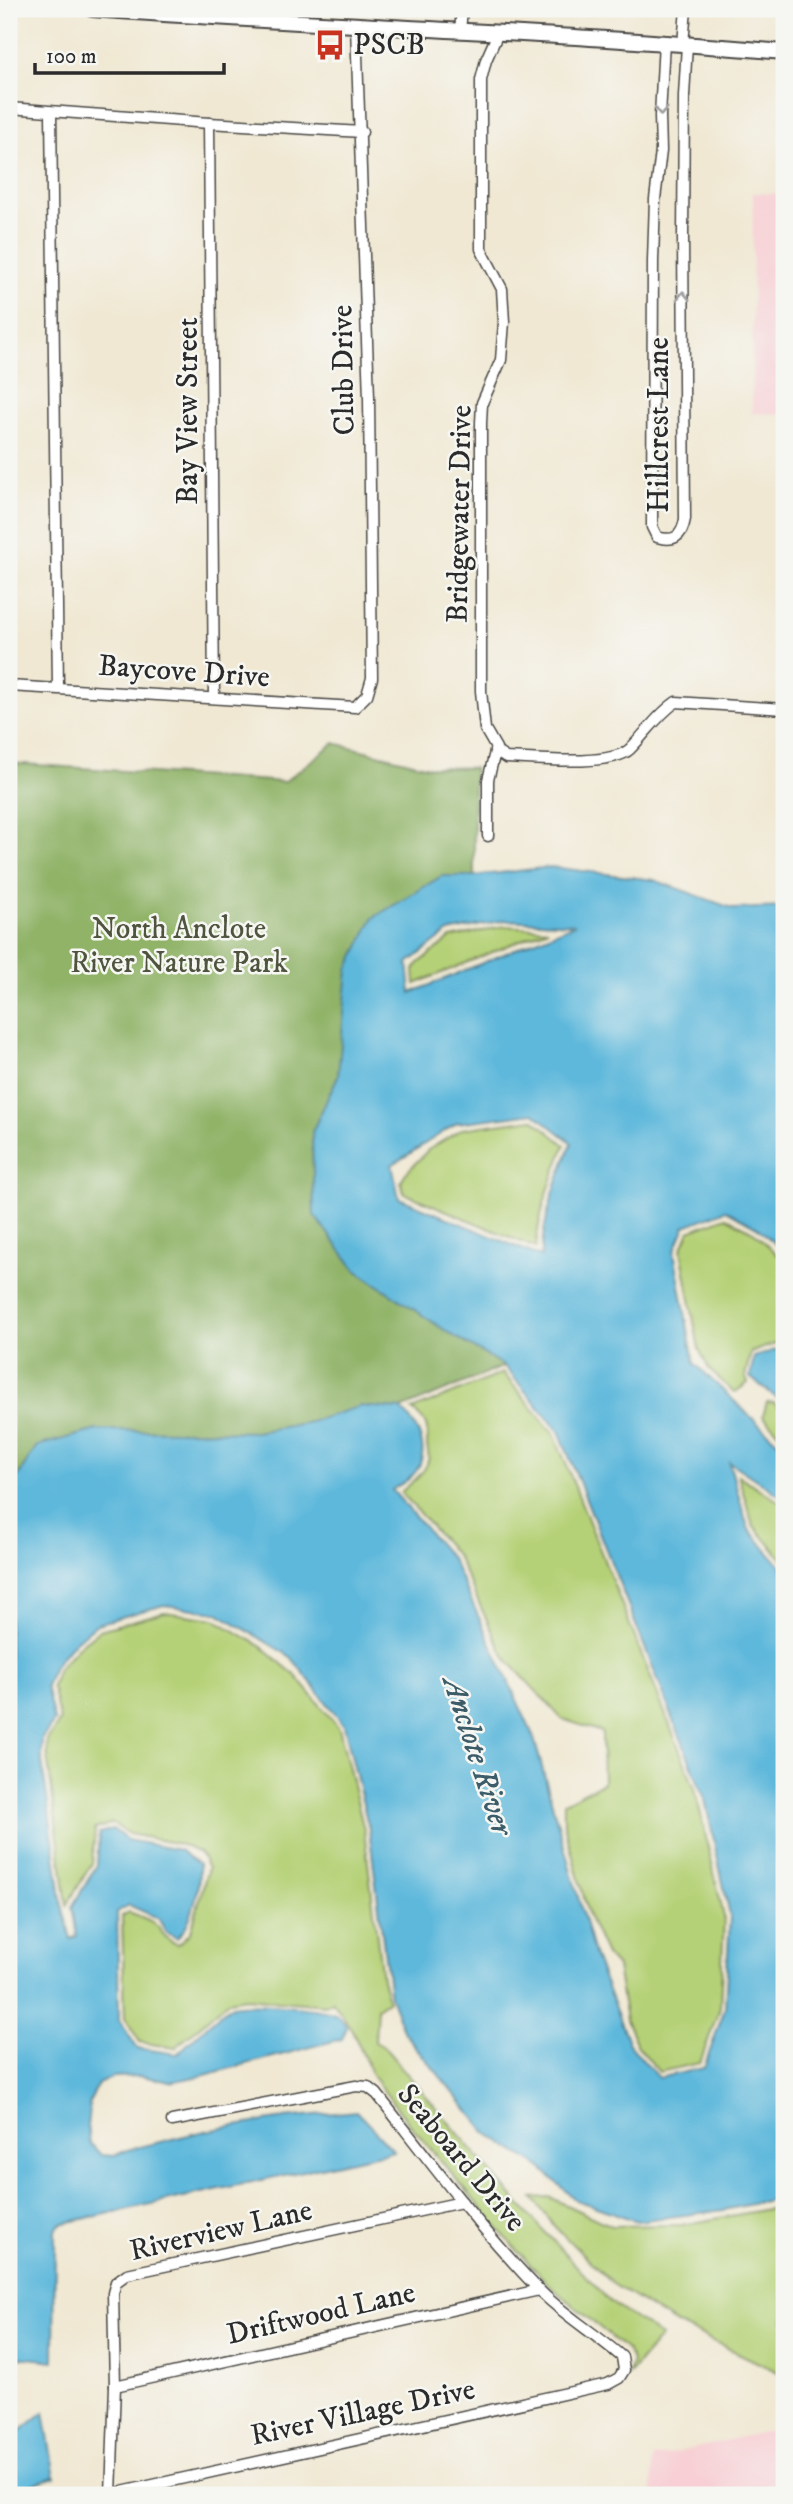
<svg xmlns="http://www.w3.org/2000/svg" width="793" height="2504" viewBox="0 0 793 2504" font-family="'IM FELL DW Pica',serif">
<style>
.built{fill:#f7cfd4}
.green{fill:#b5d177;stroke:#707e51;stroke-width:2}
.forest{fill:#90b368;stroke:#5e6f4a;stroke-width:2}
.water{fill:#5db8db;stroke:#447283;stroke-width:2;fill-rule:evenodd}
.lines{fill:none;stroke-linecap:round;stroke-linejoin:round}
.street-casing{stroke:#494744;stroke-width:13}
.secondary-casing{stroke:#494744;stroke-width:18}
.street{stroke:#fff;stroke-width:10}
.secondary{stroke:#fff;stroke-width:14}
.oneway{stroke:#a0a0a0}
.labels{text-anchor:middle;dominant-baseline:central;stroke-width:5;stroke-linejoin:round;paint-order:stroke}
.poi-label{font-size:30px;fill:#2b2b2b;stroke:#f6f6f2;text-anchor:start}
.street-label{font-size:30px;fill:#2b2b2b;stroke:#f6f6f2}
.park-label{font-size:30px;fill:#4e543e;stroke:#f6f6f2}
.water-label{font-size:32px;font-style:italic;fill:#3c5c69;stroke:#f6f6f2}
</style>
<rect width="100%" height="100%" fill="#f6f6f2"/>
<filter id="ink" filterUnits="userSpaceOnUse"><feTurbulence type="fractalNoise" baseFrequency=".0143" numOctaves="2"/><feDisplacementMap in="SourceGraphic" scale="14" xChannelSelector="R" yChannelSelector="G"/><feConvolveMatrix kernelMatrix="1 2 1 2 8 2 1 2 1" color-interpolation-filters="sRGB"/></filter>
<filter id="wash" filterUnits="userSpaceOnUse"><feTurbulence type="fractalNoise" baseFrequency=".00686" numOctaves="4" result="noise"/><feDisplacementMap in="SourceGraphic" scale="28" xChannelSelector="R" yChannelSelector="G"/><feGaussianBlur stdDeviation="1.57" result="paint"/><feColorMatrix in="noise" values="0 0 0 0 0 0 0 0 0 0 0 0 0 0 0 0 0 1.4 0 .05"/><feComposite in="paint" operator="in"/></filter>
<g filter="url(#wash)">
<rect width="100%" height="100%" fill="#f0e8d3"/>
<g class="built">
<polygon points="753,193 784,194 784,414 752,413"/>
<polygon points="784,2427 784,2495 652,2495 653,2458"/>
</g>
<g class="green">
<polygon points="505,926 548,929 415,984 414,969 419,963 451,938"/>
<path d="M533,1119L565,1145C552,1179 538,1212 536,1248L404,1193L401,1182L405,1174L428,1150L462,1129Z"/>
<polygon points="726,1217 755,1233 784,1261 784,1341 751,1352 745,1376 748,1383 734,1393 709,1369 699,1349 681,1250 689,1231"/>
<path d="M503,1373L554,1434L695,1789L724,1917L720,2007L700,2063L659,2072L637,2045L626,2020L617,1967L606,1955L590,1920L564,1824V1803L603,1783L602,1732L562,1719L509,1662L500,1648L457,1556L401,1492C411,1483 424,1475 428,1461C430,1456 427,1449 427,1444C429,1428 427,1420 412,1410Z"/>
<polygon points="767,1402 774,1403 784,1411 784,1438 763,1416"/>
<polygon points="738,1475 784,1505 784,1561 753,1525"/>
<path d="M164,1612L214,1619L262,1647L296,1676L339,1728L364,1830L382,1979L388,2000L377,2008L375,2042L384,2047L518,2203L610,2302L661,2336L628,2376L632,2361L627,2350L550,2286L507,2239L413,2128L373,2077L352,2030L333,2001L325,2005L246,1998L228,2001L175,2048L140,2042L125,2018L122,1916L129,1912C136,1915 145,1918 152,1922C163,1929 164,1942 179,1944L191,1932L208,1868L200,1853L180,1844L129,1834L112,1823L95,1829L92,1863L67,1905L48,1762L47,1740L60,1721L52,1686L58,1669L78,1647L100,1630Z"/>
<polygon points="549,2197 611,2226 682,2225 784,2206 784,2371 782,2374 675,2323 613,2284 555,2227 533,2198"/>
</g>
<polygon class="forest" points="334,743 429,767 474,768 474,876 442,876 343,1039 338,1076 312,1132 314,1215 356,1270 449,1333 504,1366 401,1409 361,1407 310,1422 256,1432 96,1430 37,1446 9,1491 9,763 284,782"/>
<g class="water">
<path d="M551,867L654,880L734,909L784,907V1252L758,1228L726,1210L685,1226L674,1252L694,1363L784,1448V1498L729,1462L748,1528L784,1570V2197L724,2210L637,2221L576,2200L540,2167L487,2133L404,2033L390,1996L369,1829L344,1725L291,1657L216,1612L164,1605L142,1611L97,1624L74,1642L54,1666L46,1686L54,1721L42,1738V1762L62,1905L71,1939L77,1936L72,1907L97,1865L99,1833L113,1829L127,1840L179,1850L199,1864C200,1887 193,1923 177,1938L167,1933L158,1918L129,1905L117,1912L119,2020L137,2048L177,2054C189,2044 217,2014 230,2007C242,2001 318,2008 332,2013C339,2015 343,2020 347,2027L342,2039L201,2076L170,2082L141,2076L113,2077L98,2084L90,2101L87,2126L90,2143L101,2155L114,2156L127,2150L205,2131L284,2118L356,2111L394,2151L60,2224L55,2231L54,2361L17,2357L9,2363V1564L15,1550L9,1538V1491L37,1446L97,1430L256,1432L310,1422L361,1406L401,1409C420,1427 433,1455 411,1477C406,1482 397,1486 392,1490L452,1559L533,1735L594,1954L629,2044L658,2078L704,2068L725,2008L730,1916L705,1799L559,1431L504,1366L449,1333L356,1270L314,1215L312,1132L338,1076L348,969L373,918L442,876H474ZM505,920L575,924L411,993L408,963L449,932ZM534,1113L572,1143C556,1183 544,1214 541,1257L399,1198L392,1165L457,1123Z"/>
<polygon points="784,1347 784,1404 750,1377 754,1357"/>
<polygon points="44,2412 55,2477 9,2491 9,2440"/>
</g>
</g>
<g filter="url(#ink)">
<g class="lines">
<g class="street-casing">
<g id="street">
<polyline points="460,31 462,9"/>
<path d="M664,42L660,116L661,151L655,199L653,261L652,527L657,537C674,542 682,537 685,519L683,237L684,96L687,44"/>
<polyline points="683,44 686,9"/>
<polyline points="9,108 209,123 362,132"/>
<polyline points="51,112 58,688"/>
<polyline points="209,123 214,698"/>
<polyline points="9,686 355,707 367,695 372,678 369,398 356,26"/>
<path d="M495,751L506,758C533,759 611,767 630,749C646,733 657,715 676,702L784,709"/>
<polyline points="488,836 488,780 496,748 485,729 481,691 481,423 482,403 501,360 504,322 502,289 481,249 481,80 486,60 498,33"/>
<polyline points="115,2386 539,2290"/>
<polyline points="111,2494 115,2386 113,2293 116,2282 127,2274 462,2202"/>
<path d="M108,2495L608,2384L619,2378L624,2370L622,2357C595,2333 563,2315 538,2289C480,2229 429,2160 377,2094L368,2087L356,2086L172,2121"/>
</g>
</g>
<g class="secondary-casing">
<path id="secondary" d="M92,9C323,26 554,32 784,52"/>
</g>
<use href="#street" class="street"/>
<use href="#secondary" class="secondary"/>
</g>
<defs><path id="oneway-chevron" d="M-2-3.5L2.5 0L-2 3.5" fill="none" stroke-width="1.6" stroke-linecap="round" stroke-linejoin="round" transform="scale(1.75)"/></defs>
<g class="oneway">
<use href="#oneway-chevron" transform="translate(661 111) rotate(93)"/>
<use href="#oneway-chevron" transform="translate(683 296) rotate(-90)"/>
</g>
</g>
<defs>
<g id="bus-bare" transform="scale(2.415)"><path d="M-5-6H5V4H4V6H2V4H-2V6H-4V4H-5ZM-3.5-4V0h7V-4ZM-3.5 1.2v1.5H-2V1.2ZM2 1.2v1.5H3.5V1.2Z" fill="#c8321e" stroke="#f6f6f2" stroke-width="2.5" paint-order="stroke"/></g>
</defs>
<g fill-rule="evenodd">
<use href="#bus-bare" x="330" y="45"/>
</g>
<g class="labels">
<g class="poi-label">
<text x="353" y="45">PSCB</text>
</g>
<g class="street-label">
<text transform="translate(344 370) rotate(-91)">Club Drive</text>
<text transform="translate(188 411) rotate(-90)">Bay View Street</text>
<text transform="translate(659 425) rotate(-90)">Hillcrest Lane</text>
<text transform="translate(460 514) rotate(-89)">Bridgewater Drive</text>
<text transform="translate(184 672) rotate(4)">Baycove Drive</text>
<text transform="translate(461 2158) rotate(50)">Seaboard Drive</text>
<text transform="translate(221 2231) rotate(-13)">Riverview Lane</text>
<text transform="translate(321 2314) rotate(-13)">Driftwood Lane</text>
<text transform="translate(363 2413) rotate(-12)">River Village Drive</text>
</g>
<g class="park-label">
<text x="179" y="929">North Anclote<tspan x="179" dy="34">River Nature Park</tspan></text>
</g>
<g class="water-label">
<text transform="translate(477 1756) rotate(72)">Anclote River</text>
</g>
</g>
<rect width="793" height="2504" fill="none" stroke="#f6f6f2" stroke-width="35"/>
<path d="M35 63v10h189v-10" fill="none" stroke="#2b2b2b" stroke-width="3.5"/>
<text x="46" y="63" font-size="21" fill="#2b2b2b" stroke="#f6f6f2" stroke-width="5" paint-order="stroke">100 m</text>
</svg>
